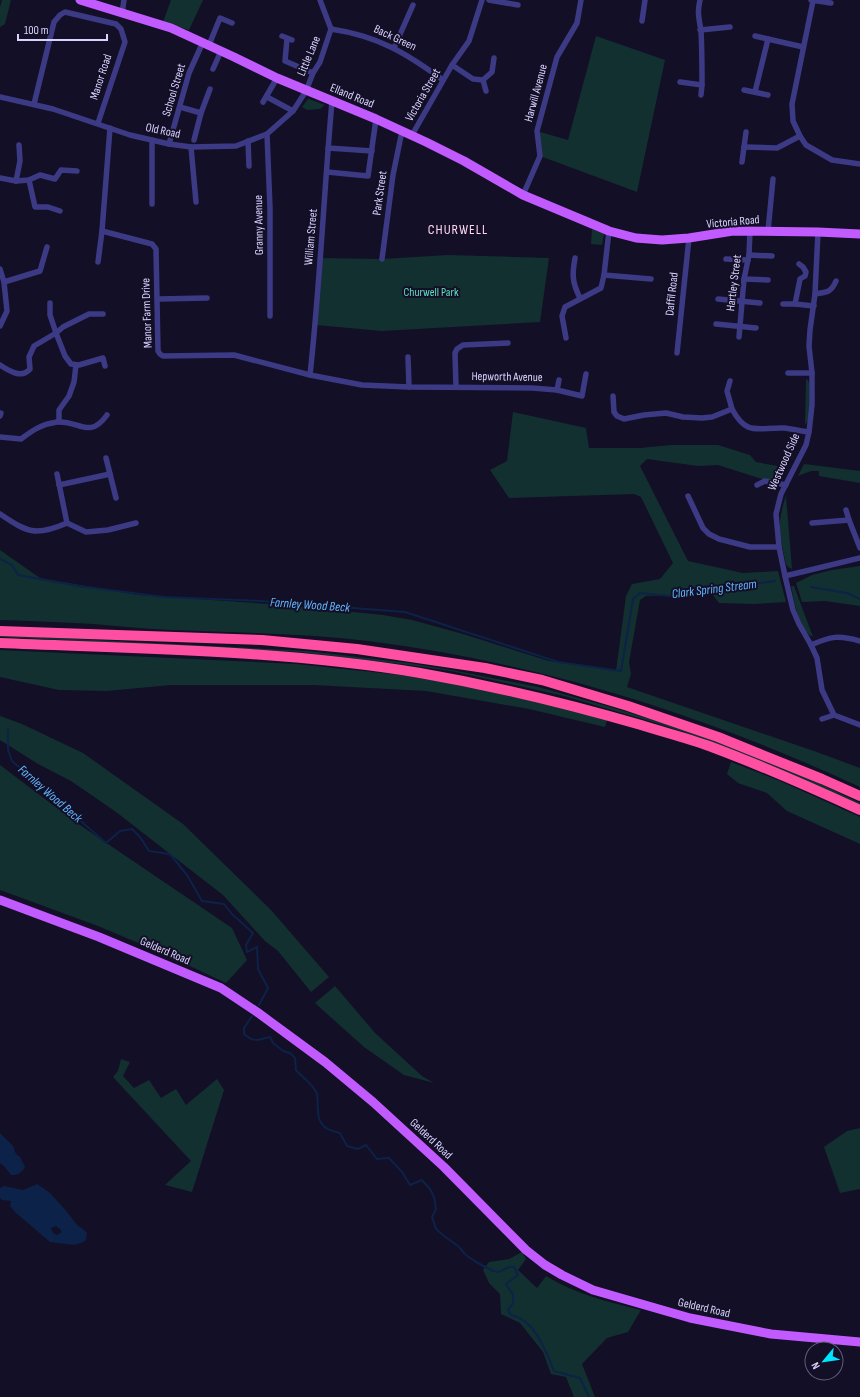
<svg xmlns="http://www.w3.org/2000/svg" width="860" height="1397" viewBox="0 0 860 1397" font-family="'Sofia Sans Condensed',sans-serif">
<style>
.green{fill:#12302f}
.water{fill:#0c2248;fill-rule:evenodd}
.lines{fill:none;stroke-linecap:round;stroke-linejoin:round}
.stream{stroke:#0c2248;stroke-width:2}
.minor{stroke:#3d3a85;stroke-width:5.5}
.primary{stroke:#c25bff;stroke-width:9}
.motorway{stroke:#ff4fa3;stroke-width:10}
.labels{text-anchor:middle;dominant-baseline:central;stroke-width:4;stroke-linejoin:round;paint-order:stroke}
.street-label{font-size:12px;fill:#d9d4ff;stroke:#130f26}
.park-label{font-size:12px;fill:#5fe0c0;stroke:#130f26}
.water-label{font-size:13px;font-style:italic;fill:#62b6ff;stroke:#130f26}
.quarter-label{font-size:14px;letter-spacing:1px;fill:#ffd6f0;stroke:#130f26}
</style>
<rect width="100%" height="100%" fill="#130f26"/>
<g class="green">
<polygon points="2,0 11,0 5,24 0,27 0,7"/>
<polygon points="171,0 203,0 189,30 163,22"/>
<polygon points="596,36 665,60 637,192 540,156 537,131 568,140"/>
<polygon points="308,99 309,99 325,105 320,109 307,110 302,107"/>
<polygon points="592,229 604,234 602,245 591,244"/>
<polygon points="448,255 549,258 540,322 382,331 316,325 320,258 382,259"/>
<path d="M806,379L808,380L809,383C809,393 812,418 805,425Z"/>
<path d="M513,412L586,428L589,448H640L671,445H718L750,455L756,462L777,466L787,464L779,481L762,479L718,465L698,466L647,459L640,466L688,561L743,573L778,571L786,602L754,604L719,603L712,594L646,596L640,600L629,662L631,674L627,687L814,751L860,768V787C702,714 542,663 368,641C303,633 238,633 173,630C146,629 120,626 93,624C62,622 31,621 0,620V550L40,578L138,595L284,605L383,615L412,620L463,634L549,661L616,671L626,596L632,584L660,579L673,563L641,497L634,494L509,498L490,470L507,461Z"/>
<polygon points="804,464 860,471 860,483 819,476 819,471 811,471 798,476"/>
<path d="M786,496L792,569L788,567L786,564C780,537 776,524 786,496Z"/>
<polygon points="860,566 860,606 825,601 802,602 796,583 812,575 832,570"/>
<path d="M791,586H794L813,637C799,631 794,600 791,586Z"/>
<polygon points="0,635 307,651 409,663 452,670 538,687 614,708 660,722 710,739 802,775 860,803 860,805 709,741 659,724 564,696 451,671 408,665 299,652 0,637"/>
<polygon points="0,650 296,664 401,675 468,686 532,700 607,720 605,727 529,709 426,691 313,685 171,685 107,691 59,690 0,677"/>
<polygon points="0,716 22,724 83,753 183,824 271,910 329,977 311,992 278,951 265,941 223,895 116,812 71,781 38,764 0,740"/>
<polygon points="731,762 780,781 860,817 860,844 787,811 767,793 738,783 727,774"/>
<polygon points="0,765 74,821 232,928 247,960 226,983 162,953 98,926 0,890"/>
<polygon points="335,986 375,1033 422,1076 434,1083 404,1075 364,1047 315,1003"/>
<polygon points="121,1059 130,1062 123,1076 134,1088 149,1080 161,1098 176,1089 186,1105 217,1079 224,1090 192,1192 165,1185 191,1161 113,1077 118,1071"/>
<polygon points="860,1128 860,1189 840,1193 824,1147 847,1131"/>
<path d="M522,1252L526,1259L518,1270L537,1288L546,1276C575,1294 608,1302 641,1310L628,1332L607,1338L582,1364L595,1397H574L566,1377L551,1374L543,1352L520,1323L501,1314L500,1294L489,1283L483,1270L489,1262L509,1259Z"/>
</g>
<g class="water">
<path d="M0,1133L13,1146L16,1154L20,1157L25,1167C22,1172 18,1176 11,1175L4,1166L0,1163Z"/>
<path d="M37,1184L50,1193L68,1213L77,1225L84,1230L87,1233L86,1239L84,1242L74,1245L50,1242L15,1212L10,1206L11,1201L2,1200L0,1198V1188L4,1186L23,1190ZM56,1226L61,1230V1233L57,1235L53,1233L51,1228Z"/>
</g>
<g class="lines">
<g class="stream">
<polyline points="0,559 12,565 18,575 78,586 164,597 261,601 405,612 558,662 621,671 633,599 640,593 670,596 775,581"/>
<polyline points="811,587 847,593 860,599"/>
<polyline points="8,730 8,750 12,761 106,843 120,831 132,829 140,837 149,851 170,854 187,875 202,901 224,904 232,914 253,933 246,945 247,952 257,947 258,969 268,988 259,1005"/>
<path d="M252,1016L244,1028V1034C256,1044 258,1039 270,1037L273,1043L283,1051L290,1053L295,1058L296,1070C303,1078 313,1084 317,1094C318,1099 317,1105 318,1110C318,1125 326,1130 340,1133L347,1146L358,1149L366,1145L377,1159L389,1158L402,1172L410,1185L422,1180L430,1189L434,1197L436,1209L432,1217L436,1229L444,1236L458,1246L466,1255L476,1262L493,1271L499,1272L509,1267H514L518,1275L506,1284L513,1295V1303L508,1310L511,1315C535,1320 546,1351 554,1371L580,1378L589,1397"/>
</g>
<g class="minor">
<polyline points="320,0 331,29"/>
<polyline points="482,0 469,41 452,65 473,79 483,80 492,72 494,58"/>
<polyline points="489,0 518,5"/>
<polyline points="811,0 831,3"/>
<polyline points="813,1 792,104 793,121 800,136 806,145 832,160 860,164"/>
<polyline points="122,13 124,0"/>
<polyline points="642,21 645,0"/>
<path d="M331,29C378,36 406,53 443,80"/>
<polyline points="700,30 730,27"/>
<polyline points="282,36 292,40"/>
<polyline points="755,36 803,47"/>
<polyline points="287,39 285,61 313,73"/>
<polyline points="209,45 220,18 232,23"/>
<polyline points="394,48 413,5"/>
<polyline points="213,69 221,51"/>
<polyline points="483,80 486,91"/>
<path d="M680,82L702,85C702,67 702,49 701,31C699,18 697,13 700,0"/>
<polyline points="744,90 768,95"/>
<polyline points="755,92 768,39"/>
<polyline points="701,95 702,85"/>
<polyline points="0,97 53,109 130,135 169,144 191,147 236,146 267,134 293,111 306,91 313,73 320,62 331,29"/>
<polyline points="267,97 293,111"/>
<polyline points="263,102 277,78"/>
<polyline points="34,104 54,22 60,15 65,12 116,24 121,29 125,42 98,123"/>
<polyline points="180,107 201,113"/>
<polyline points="110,128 102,231 152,244 156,249 158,351 160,354 163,356 234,355 310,375 362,385 409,387 532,388 557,390 582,396 586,374"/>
<polyline points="267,134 270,208 270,316"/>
<polyline points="412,135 452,65"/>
<polyline points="152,140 152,204"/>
<polyline points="194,140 201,113 210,89"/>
<polyline points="248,141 249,166"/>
<polyline points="169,144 189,73 203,42"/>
<polyline points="191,147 196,202"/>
<polyline points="744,147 777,148 800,136"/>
<polyline points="328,148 372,151"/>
<polyline points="742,162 746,132"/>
<polyline points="327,172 368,176 376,119"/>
<polyline points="0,178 16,181 29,180 40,175 55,179 61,170 77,171"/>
<polyline points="29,180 35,207 48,207 60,211"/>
<polyline points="16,181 20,161 19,145"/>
<polyline points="523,195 540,156 537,131 557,57 577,23 581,0"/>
<polyline points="768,231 773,179"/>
<polyline points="818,232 815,294 810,330 809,346 812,373 812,405 809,432 806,445 781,494 776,514 779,547 785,576 860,558"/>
<polyline points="749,255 772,256"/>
<path d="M575,258C572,275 572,282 580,298"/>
<polyline points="382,259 393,175 402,131"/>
<polyline points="726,259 748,260"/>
<polyline points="98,262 102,231"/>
<polyline points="799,264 803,267 806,272 805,276 800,279 795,304 814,306"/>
<polyline points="0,269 4,282 7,311 0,326"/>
<polyline points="604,275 651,279"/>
<polyline points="744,279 768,280"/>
<polyline points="4,282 40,271 47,247"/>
<path d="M815,294C826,292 831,293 836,281"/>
<polyline points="158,299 207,298"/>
<polyline points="718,299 760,303"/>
<polyline points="783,304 795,304"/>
<polyline points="103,314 89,314 63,327 56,333 65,356 71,364 79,365 103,358 105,366"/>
<polyline points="716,324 756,328"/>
<polyline points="739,337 744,279 749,255 750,231"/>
<polyline points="566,338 562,316 565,307 601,288 604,275 609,231"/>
<polyline points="677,353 689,238"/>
<polyline points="408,357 409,387"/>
<path d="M0,365C9,371 22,379 30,369L29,357L34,346L56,333L50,315V303"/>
<polyline points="788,373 812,373"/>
<path d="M310,375C320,284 324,192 332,101"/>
<polyline points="730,381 727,391 732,409"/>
<polyline points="456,387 455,353 457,349 463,345 508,343"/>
<polyline points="557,390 559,380"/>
<path d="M613,396L614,412L617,416L624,419L644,415L666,413L683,417L702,418L712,417L732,409C747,437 758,427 784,428C792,429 801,431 809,432"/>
<polyline points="0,416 1,413"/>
<polyline points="59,422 59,410 69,396 74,382 76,365"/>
<path d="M0,437L21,439C33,430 42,424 57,422C79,420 89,440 107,415"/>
<polyline points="106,458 116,498"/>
<polyline points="57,474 67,523"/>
<polyline points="59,485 110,474"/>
<polyline points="757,485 765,481 786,485"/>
<polyline points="688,496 703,528 709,534 719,539 750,547 779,547"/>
<polyline points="846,510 849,520"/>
<path d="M0,514C27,532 35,537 67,523L86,532L108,530L136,523"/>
<polyline points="812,523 849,520 860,548"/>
<polyline points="785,576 793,610 799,624 811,645 817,658 822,690 834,715 860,725"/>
<path d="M811,645C831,636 839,635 860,641"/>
<polyline points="822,719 834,715"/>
</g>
<g class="primary">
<polyline points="80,0 171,28 234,57 277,78 376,119 426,142 464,161 523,195 609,231 636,238 662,240 689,238 733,231 818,232 860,234"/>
<polyline points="0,900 99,937 221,988 257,1012 325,1062 373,1102 444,1167 526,1250 545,1265 562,1275 593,1290 690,1318 771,1334 860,1342"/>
</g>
<g class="motorway">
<polyline points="0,631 262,640 357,649 485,668 542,680 628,706 718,737 822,779 860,796"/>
<path d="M0,643C140,649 282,650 420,673C495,686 569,704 641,725C663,732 687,738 709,746C760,765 810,787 860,810"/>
</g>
</g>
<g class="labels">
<g class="street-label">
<text transform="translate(395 38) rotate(25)">Back Green</text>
<text transform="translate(309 56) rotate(-67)">Little Lane</text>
<text transform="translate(101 77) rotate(-72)">Manor Road</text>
<text transform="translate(174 90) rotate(-73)">School Street</text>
<text transform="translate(536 93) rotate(-75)">Harwill Avenue</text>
<text transform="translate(423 95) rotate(-60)">Victoria Street</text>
<text transform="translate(352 96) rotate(22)">Elland Road</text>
<text transform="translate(163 131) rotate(12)">Old Road</text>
<text transform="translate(380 193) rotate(-82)">Park Street</text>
<text transform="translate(733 222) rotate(-5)">Victoria Road</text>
<text transform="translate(259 225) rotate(-91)">Granny Avenue</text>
<text transform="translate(311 237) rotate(-85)">William Street</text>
<text transform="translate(734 283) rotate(-83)">Hartley Street</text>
<text transform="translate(672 294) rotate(-84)">Daffil Road</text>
<text transform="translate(147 313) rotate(-92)">Manor Farm Drive</text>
<text transform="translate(507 377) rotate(1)">Hepworth Avenue</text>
<text transform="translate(784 462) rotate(-66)">Westwood Side</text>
<text transform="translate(165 951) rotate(23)">Gelderd Road</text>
<text transform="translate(431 1139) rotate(43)">Gelderd Road</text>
<text transform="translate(704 1308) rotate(13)">Gelderd Road</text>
</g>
<g class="park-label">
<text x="431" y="292">Churwell Park</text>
</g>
<g class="water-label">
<text transform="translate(714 589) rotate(-7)">Clark Spring Stream</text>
<text transform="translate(310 605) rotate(4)">Farnley Wood Beck</text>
<text transform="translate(50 794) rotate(41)">Farnley Wood Beck</text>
</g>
<g class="quarter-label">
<text x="458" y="229">CHURWELL</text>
</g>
</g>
<g transform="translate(824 1361) rotate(241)"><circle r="19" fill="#130f26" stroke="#625e7d"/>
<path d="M0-3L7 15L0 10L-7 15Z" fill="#00e5ff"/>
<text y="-6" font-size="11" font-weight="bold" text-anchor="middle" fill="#d9d4ff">N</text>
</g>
<path d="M18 34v6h89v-6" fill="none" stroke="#d9d4ff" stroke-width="2"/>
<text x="24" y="34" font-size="12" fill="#d9d4ff" stroke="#130f26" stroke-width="3" paint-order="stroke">100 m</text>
</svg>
